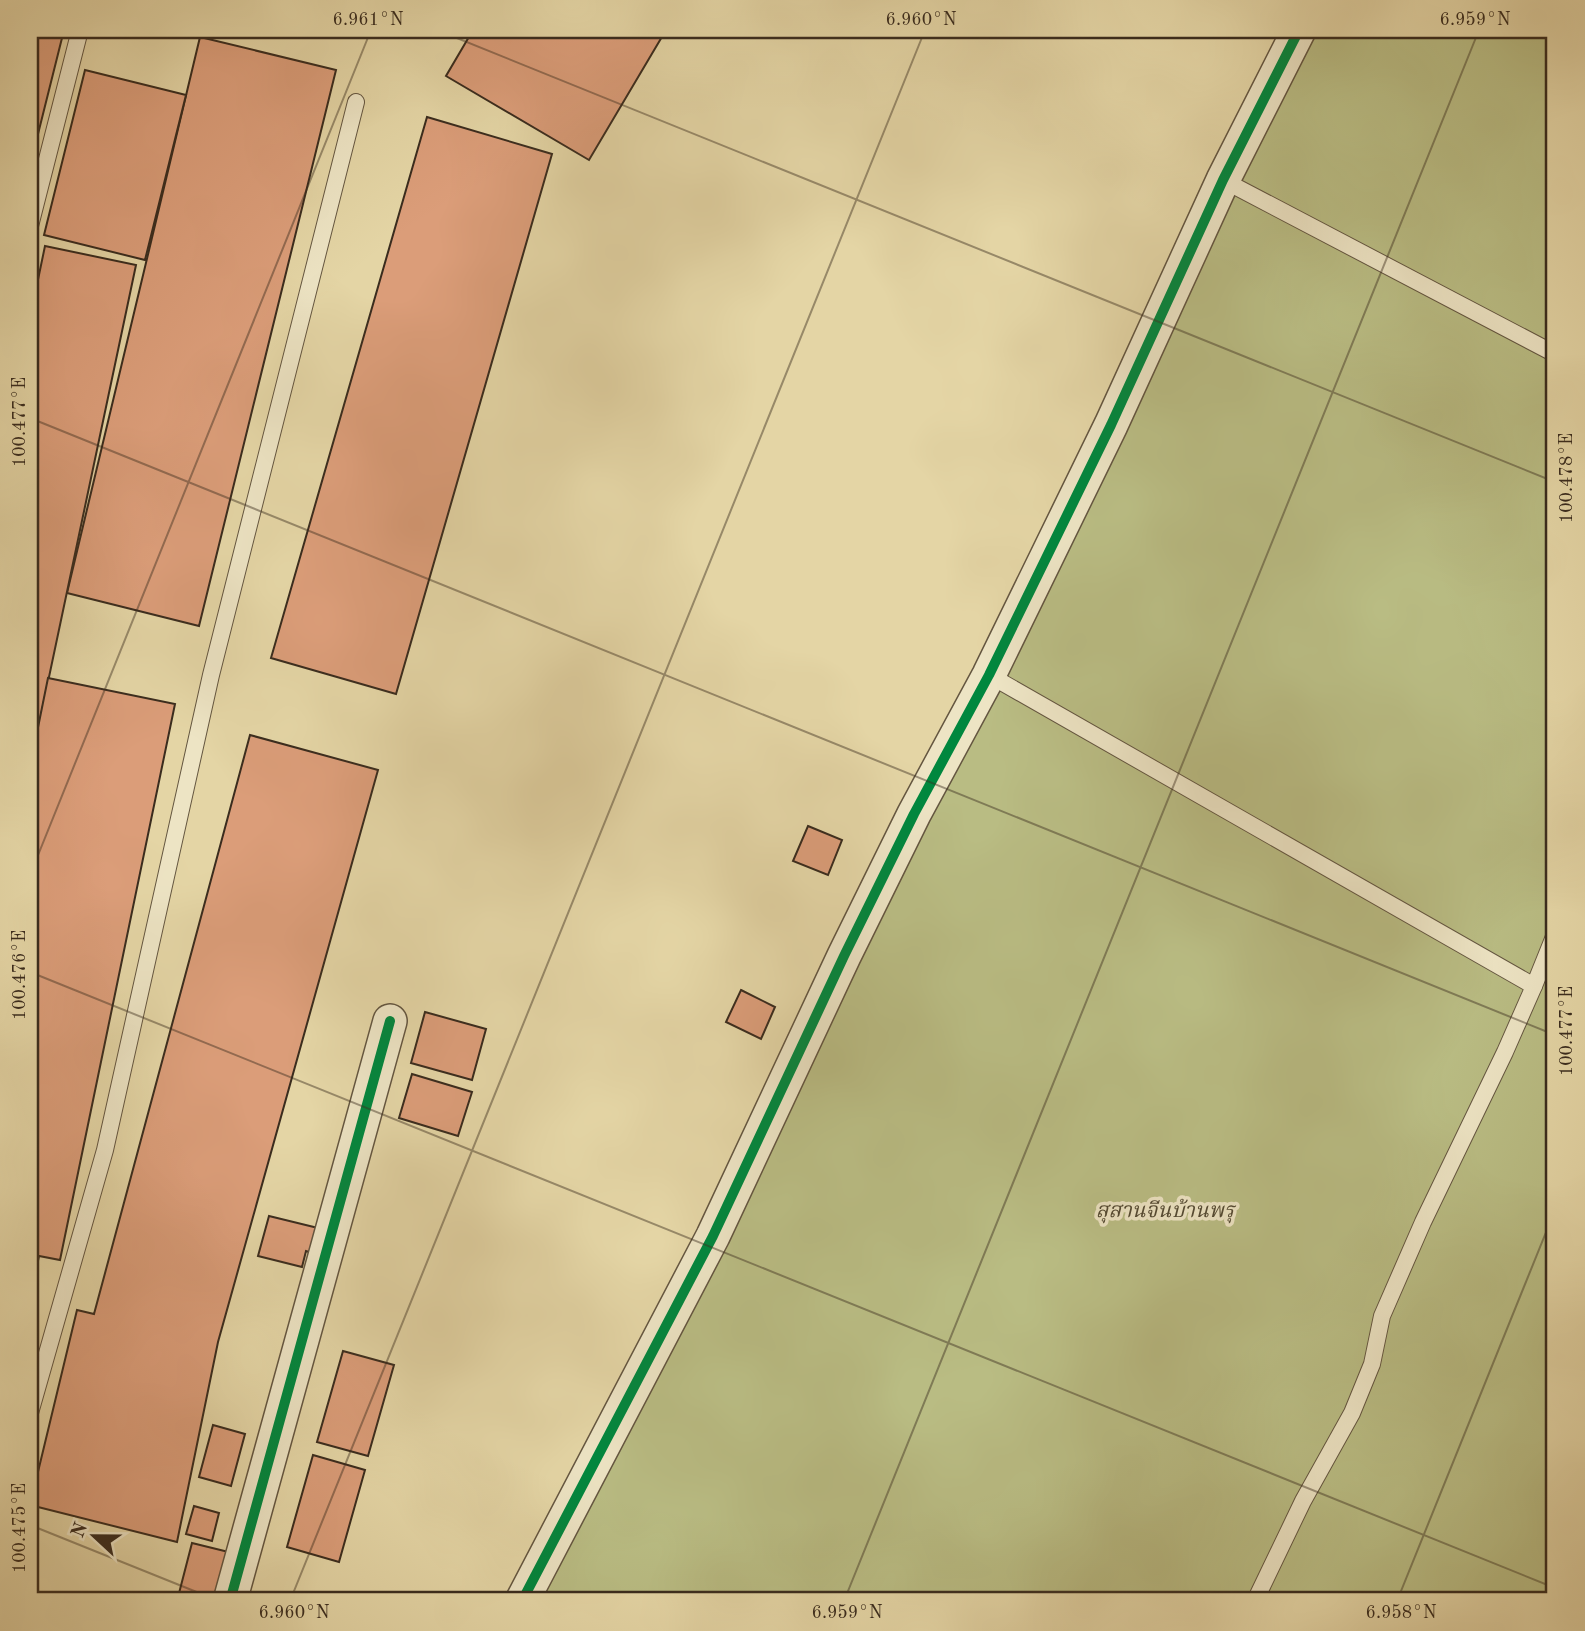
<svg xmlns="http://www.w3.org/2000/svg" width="1585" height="1631" viewBox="0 0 1585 1631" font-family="'Old Standard TT','Noto Serif Thai',serif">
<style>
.green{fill:#b9bc83;stroke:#7a7450;stroke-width:2}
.building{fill:#db9d79;stroke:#3a2c1e;stroke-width:2}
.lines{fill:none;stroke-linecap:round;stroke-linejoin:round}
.lane-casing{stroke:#645640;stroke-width:18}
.street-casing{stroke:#645640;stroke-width:36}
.lane{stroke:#ede4c4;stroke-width:16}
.street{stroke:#ede4c4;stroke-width:33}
.cycleway-casing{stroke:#ede4c4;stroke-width:15}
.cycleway{stroke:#00873e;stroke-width:10}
.ticks{fill:none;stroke:#3a2c1e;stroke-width:2;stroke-opacity:0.45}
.labels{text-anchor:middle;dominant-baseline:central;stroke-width:7;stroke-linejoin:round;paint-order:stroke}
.park-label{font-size:21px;font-style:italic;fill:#534932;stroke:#ede4c4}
.neatline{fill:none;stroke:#3a2c1e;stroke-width:2.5}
.ticks-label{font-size:18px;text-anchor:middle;fill:#3a2c1e}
</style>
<rect width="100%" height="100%" fill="#e4d5a5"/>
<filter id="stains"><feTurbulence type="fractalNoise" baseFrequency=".00286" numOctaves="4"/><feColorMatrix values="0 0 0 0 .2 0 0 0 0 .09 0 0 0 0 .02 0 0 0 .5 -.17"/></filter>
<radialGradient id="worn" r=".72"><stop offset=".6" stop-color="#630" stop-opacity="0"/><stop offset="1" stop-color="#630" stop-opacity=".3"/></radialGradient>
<polygon class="green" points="1314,30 1555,30 1555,1601 535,1601 1235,182"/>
<g class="building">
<polygon points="30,30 64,30 30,166"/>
<polygon points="473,30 666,30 589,160 446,76"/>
<polygon points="200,37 336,70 199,626 67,593"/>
<polygon points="85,70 186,95 145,260 44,235"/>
<polygon points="427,117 552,154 396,694 271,658"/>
<polygon points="45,246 136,265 30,767 30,318"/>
<polygon points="48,678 175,704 60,1260 39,1256 30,1299 30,767"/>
<polygon points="250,735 378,770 218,1342 177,1542 30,1505 77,1310 94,1314"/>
<polygon points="808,826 842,840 828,875 793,861"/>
<polygon points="741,990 775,1007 761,1039 726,1022"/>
<polygon points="425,1012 486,1029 472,1080 411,1063"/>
<polygon points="412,1074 472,1092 458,1136 399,1118"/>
<polygon points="269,1216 318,1228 312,1253 306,1251 302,1267 258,1256"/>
<polygon points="343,1351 394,1365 368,1456 317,1442"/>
<polygon points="213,1425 245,1434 231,1486 199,1477"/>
<polygon points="313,1455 365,1470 339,1562 287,1547"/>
<polygon points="194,1506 219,1513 212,1541 186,1534"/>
<polygon points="192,1543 253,1558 242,1601 177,1601"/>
<polygon points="274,1594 302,1601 272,1601"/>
</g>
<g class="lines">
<g class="lane-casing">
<g id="lane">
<polyline points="1223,180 1555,354"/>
<polyline points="30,226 80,30"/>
<polyline points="989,675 1534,986 1505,1052 1423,1222 1382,1316 1372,1364 1352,1413 1303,1501 1255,1601"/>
<polyline points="1534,986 1555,934"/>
<polyline points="30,1413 105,1150 211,675 356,102"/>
</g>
</g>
<g class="street-casing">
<g id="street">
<polyline points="230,1601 390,1021"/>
<polyline points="522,1601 713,1236 844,956 914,814 989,675 1111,425 1223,180 1299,30"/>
</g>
</g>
<use href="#lane" class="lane"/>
<use href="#street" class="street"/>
<g class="cycleway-casing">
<g id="cycleway">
<polyline points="230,1601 390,1021"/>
<polyline points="522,1601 713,1236 844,956 914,814 989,675 1111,425 1223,180 1299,30"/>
</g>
</g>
<use href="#cycleway" class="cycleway"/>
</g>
<path class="ticks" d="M437,30L1555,482M30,418L1555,1035M30,875L371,30M30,972L1555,1588M30,1525L219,1601M290,1601L925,30M844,1601L1479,30M1397,1601L1555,1210"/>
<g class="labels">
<g class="park-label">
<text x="1165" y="1211">สุสานจีนบ้านพรุ</text>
</g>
</g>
<rect width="1585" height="1631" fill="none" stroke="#e4d5a5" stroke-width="77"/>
<g transform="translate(94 1536) rotate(292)" stroke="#ede4c4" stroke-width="5" paint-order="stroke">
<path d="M0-5L12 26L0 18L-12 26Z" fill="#3a2c1e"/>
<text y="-10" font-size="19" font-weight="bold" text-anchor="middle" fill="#3a2c1e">N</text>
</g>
<rect x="38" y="38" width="1508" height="1554" class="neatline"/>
<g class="ticks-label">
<text x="368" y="25">6.961°N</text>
<text x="921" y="25">6.960°N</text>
<text x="1475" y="25">6.959°N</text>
<text transform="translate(19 422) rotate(-90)" y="6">100.477°E</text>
<text transform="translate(1566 478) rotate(-90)" y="6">100.478°E</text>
<text transform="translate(19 975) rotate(-90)" y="6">100.476°E</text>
<text transform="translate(1566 1031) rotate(-90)" y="6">100.477°E</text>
<text transform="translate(19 1528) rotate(-90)" y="6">100.475°E</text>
<text x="294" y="1618">6.960°N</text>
<text x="847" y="1618">6.959°N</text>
<text x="1401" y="1618">6.958°N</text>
</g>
<rect width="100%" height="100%" filter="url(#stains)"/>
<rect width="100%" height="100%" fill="url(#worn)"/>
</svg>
